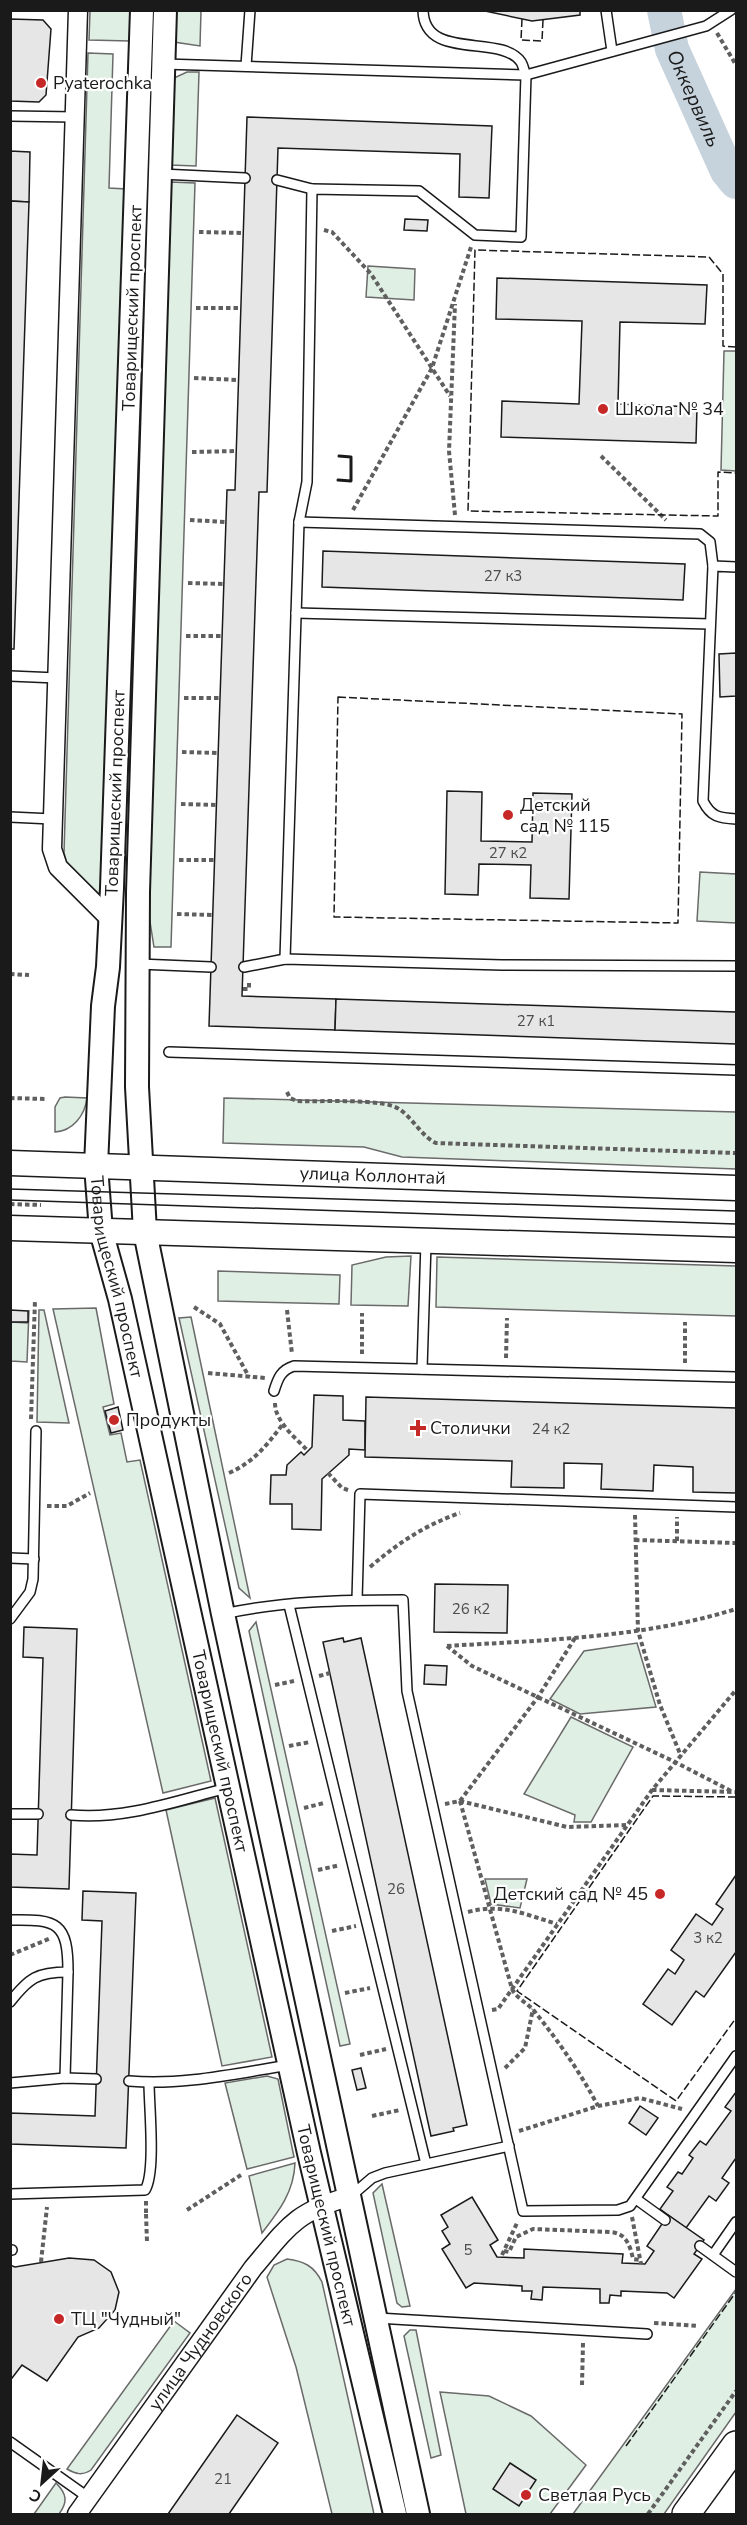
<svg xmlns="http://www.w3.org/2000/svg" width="747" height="2525" viewBox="0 0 747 2525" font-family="'Nunito Sans',sans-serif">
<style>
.green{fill:#e0efe3;stroke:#6a6a6a;stroke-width:1.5}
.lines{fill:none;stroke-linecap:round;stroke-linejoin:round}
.river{stroke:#c6d2dc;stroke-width:34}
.building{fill:#e6e6e6;stroke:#1a1a1a;stroke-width:1.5}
.service-casing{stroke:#1a1a1a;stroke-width:12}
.minor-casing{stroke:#1a1a1a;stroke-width:21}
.tertiary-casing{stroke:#1a1a1a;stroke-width:26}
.secondary-casing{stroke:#1a1a1a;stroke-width:27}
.primary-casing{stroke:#1a1a1a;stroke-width:30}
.path{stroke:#5f5f5f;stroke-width:4;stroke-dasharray:4.5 3;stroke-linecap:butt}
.service{stroke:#fff;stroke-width:9}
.minor{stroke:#fff;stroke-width:18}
.tertiary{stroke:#fff;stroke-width:22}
.secondary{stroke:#fff;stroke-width:24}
.primary{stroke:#fff;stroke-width:27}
.tram{stroke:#1a1a1a;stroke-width:1.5}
.fence{stroke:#1a1a1a;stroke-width:1.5;stroke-dasharray:8 3;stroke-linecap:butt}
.wall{stroke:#1a1a1a;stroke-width:3}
.poi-dot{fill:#c62828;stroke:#fff;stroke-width:2}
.labels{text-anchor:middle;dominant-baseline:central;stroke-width:4.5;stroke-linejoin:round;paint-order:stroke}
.number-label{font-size:15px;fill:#4d4d4d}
.poi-label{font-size:18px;fill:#1a1a1a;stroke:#fff;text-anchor:start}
.street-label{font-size:18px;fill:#1a1a1a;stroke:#fff}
.water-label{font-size:20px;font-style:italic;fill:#1a1a1a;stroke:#fff}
</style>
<rect width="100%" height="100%" fill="#fff"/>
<g class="green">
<polygon points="90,11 131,11 130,41 89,40"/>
<polygon points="175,11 201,11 200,46 174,42"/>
<polygon points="88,53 113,54 109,188 126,189 103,894 100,895 67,864 64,853"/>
<polygon points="187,72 199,72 196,166 170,165 174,78"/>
<polygon points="170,182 195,183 171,947 154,947 147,903"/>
<polygon points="368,266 415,269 414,300 366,297"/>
<polygon points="724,351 736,351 736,471 721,470"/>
<polygon points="700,872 736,874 736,923 697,921"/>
<path d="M65,1097L87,1098C85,1115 73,1131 55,1132V1107L60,1098Z"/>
<polygon points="224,1098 736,1112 736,1169 402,1157 364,1147 223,1143"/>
<polygon points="411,1256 408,1306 351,1305 352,1265 386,1257"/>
<polygon points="437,1257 736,1266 736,1316 436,1307"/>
<polygon points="218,1271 340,1275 339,1304 218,1301"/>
<polygon points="96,1308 114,1404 103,1407 110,1435 121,1433 127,1462 140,1460 211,1781 163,1793 53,1309"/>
<polygon points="29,1310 27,1362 11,1361 11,1322 28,1323"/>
<polygon points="39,1310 44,1310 69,1423 37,1422"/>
<polygon points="191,1317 250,1598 239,1588 179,1318"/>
<polygon points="256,1622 350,2044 340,2046 249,1631"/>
<polygon points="637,1643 656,1707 580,1714 550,1699 584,1651"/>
<polygon points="571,1717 633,1747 591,1822 574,1822 575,1815 524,1794"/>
<polygon points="215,1798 272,2057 222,2066 166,1810"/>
<polygon points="485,1879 527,1879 520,1908 491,1904"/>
<polygon points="267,2076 278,2079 294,2157 247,2169 225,2083"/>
<path d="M295,2163C294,2192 279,2211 262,2233L249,2176Z"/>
<polygon points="382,2184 410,2306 402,2307 397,2303 373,2193"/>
<path d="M287,2259C304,2261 314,2266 322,2282L374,2514H332L296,2367L267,2277L274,2265Z"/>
<polygon points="736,2289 736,2412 664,2514 573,2514"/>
<path d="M174,2321L190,2333L91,2470C82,2476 76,2474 67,2469Z"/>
<polygon points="410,2330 416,2330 441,2455 431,2458 404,2336"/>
<polygon points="440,2392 489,2396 531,2416 586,2465 550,2514 466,2514"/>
<path d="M56,2483C67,2494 68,2502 59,2514H34Z"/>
</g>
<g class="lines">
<path class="river" id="s1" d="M664,10L672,49L727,171L736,182"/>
</g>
<g class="building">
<polygon points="580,10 580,15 532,21 485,11"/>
<polygon points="10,19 43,20 51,29 46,95 39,102 10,101"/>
<polygon points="247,117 492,126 489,198 459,197 460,154 278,148 267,492 259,492 242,996 336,999 335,1030 209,1026 227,490 235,490"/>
<polygon points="10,151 30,152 29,202 10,201"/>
<polygon points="10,201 29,202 14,649 10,649"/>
<polygon points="405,219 428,220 427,231 404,230"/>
<polygon points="497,278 707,285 705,324 620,322 618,404 697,407 696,443 501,437 502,401 579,404 582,321 496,319"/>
<polygon points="323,551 685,564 683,600 322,587"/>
<polygon points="736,653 736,696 720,697 719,654"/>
<polygon points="447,791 482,792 481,841 532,842 533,793 572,794 569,899 530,898 531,865 479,864 478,895 445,894"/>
<polygon points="336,999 736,1012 736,1044 335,1030"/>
<polygon points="10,1310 28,1311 28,1322 10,1322"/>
<polygon points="314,1395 343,1396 343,1420 365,1421 365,1450 349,1449 349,1455 322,1479 321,1530 292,1529 292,1504 270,1504 271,1475 286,1475 287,1465 301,1452 304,1455 312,1447"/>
<polygon points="366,1397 736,1408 736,1493 693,1492 693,1467 654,1465 653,1491 601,1489 602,1464 564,1463 564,1488 511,1487 512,1461 365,1457"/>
<polygon points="118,1407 123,1430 111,1433 105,1411"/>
<polygon points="435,1584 508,1585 507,1633 434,1632"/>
<polygon points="24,1627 77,1629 69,1889 10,1887 10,1854 37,1855 43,1658 23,1657"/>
<polygon points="343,1638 344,1642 361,1638 467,2125 453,2128 454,2131 431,2136 323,1642"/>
<polygon points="425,1665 447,1666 446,1685 424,1684"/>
<polygon points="736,1875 736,1952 704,1997 696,1991 672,2025 643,2004 668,1969 675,1974 684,1960 671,1950 696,1914 712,1925 723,1909 716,1904"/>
<polygon points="83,1891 136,1893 126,2148 10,2144 10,2113 95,2116 102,1921 82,1920"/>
<polygon points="361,2068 366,2088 357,2090 352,2070"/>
<polygon points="736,2092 736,2158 722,2178 729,2183 716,2201 709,2196 686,2228 660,2209 673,2191 667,2187 678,2172 682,2174 693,2158 689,2155 700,2141 706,2145 731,2111 725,2107"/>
<polygon points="640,2106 658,2118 646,2135 629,2123"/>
<polygon points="472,2197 498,2240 490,2245 497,2257 524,2258 524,2249 623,2254 622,2263 645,2264 654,2251 647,2246 668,2215 704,2240 694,2254 702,2259 674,2298 667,2293 621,2291 621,2296 610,2295 609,2303 600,2303 600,2289 543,2287 542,2300 531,2299 532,2291 522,2291 522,2286 474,2283 466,2288 442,2249 450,2244 442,2231 448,2227 441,2215"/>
<polygon points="69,2258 94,2260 111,2272 119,2292 115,2310 99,2328 78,2337 47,2381 22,2365 12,2378 10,2376 10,2265 15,2267"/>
<polygon points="237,2415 278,2443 229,2514 168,2514"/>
<polygon points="510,2463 536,2480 519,2506 493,2489"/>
</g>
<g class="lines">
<g class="service-casing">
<g id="service">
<polyline points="606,10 612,51"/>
<polyline points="163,64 526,75 706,26 731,10"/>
<polyline points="246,66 250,10"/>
<polyline points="10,116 75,117"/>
<polyline points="161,174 245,178"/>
<polyline points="277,180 312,189"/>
<polyline points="299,522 700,534 710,542 713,566"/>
<path d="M736,567L713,566L703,801C711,817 719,818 736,819"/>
<polyline points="296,613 710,624"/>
<polyline points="10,676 57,678"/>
<polyline points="10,817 52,819"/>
<path d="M285,959L299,522L307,482L312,189L419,191L475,235L521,237L526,75C524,71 523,65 521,62C501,33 424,62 423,10"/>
<polyline points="139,964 211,967"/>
<polyline points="244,967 285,959 502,965 736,966"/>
<polyline points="169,1052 736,1070"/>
<polyline points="422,1369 426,1243"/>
<path d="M274,1391C278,1378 281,1370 294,1366L736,1377"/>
<polyline points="10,1558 34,1559"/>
<polyline points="357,1600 360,1494 736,1507"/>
<polyline points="289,1605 426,2164"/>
<path d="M223,1614C282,1601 343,1600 403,1600L407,1691L523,2211L618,2210L630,2206L736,2056"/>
<polyline points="10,1619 30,1592 33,1579 36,1431"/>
<polyline points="10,1814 38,1814"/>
<path d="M71,1815C124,1820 176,1801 227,1788"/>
<path d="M10,1920C58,1919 68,1923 68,1972C37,1972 29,1978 10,2002"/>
<polyline points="65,2078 68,1972"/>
<path d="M129,2081C182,2086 238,2073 290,2065"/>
<polyline points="10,2083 65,2078 96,2079"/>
<path d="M10,2194L145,2190C156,2173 149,2105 149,2083"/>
<polyline points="351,2196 372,2178 385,2173 509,2146"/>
<polyline points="636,2199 665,2220"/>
<polyline points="700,2246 736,2272"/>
<polyline points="10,2250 12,2250"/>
<polyline points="713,2255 736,2222"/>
<polyline points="377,2318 647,2334"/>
<polyline points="10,2442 89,2498"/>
</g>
</g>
<g class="minor-casing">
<g id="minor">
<polyline points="78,10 52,849 58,867 111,920"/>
<path id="s2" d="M77,2514L253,2268C287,2228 295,2212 348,2197"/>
</g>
</g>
<g class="tertiary-casing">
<g id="tertiary">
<path id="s3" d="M142,10L112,888L108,967L103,1006L96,1166L101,1231L120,1299L309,2153L395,2514"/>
<polyline points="165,10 138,892 137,1087 145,1232 223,1614 418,2514"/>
</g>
</g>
<g class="secondary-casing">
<g id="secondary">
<path id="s4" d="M10,1163L736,1188"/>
<polyline points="10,1228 736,1250"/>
</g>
</g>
<g class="primary-casing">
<polyline id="primary" points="686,2514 736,2445"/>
</g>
<g class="path">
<polyline points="717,33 736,65"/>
<polyline points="324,230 332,232 371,274 450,396"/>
<polyline points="199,232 243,233"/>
<polyline points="196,308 241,308"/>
<polyline points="194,378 238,380"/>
<polyline points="192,452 236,451"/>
<polyline points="601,456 666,520"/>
<polyline points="353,510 432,368 471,247"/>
<polyline points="455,515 449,451 455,304"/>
<polyline points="190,520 226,522"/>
<polyline points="188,583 224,584"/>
<polyline points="186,636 222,636"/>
<polyline points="184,698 220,698"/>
<polyline points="182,752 218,753"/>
<polyline points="181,804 217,805"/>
<polyline points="179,860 215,860"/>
<polyline points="177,914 213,915"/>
<polyline points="10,974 29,975"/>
<polyline points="243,989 249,989 249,980"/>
<path d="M287,1092L290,1098L297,1101C320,1102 383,1098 399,1109C413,1118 421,1136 436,1143L736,1153"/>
<polyline points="10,1098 45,1099"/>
<polyline points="10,1204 41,1205"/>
<polyline points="194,1307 220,1324 249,1377"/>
<polyline points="287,1310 292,1354"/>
<polyline points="362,1354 362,1313"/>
<polyline points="506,1358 507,1318"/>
<polyline points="685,1363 685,1322"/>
<polyline points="208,1373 265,1378"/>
<path d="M275,1403C275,1422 296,1438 308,1451"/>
<polyline points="31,1419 35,1300"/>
<path d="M229,1473C254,1462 267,1445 283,1424"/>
<polyline points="328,1473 342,1488 348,1490"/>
<polyline points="47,1506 67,1506 90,1493"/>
<polyline points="635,1515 638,1631 660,1705 681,1756"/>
<polyline points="635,1540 736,1543"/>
<polyline points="677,1541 677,1517"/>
<path d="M370,1567C398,1543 425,1525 460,1513"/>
<polyline points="447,1646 472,1666 675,1762 733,1792"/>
<path d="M447,1646C544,1640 643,1638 736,1609"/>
<polyline points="319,1676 330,1673"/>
<polyline points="275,1685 294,1681"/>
<polyline points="289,1746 310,1742"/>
<polyline points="652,1790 736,1792"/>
<path d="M460,1801L512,1989C517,1999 528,2003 535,2012C559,2042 580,2072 598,2106"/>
<polyline points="460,1801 538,1697 575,1638"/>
<polyline points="445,1804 460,1801 567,1827 626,1825"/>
<polyline points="304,1808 324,1803"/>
<polyline points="318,1870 340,1865"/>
<path d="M468,1912C502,1903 524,1914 557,1924"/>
<polyline points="332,1931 356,1926"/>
<polyline points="10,1955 51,1938"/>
<polyline points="345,1993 370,1988"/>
<polyline points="492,2010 498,2009 652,1790 736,1690"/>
<polyline points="360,2055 386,2049"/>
<polyline points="505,2068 525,2048 533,2009"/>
<polyline points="372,2116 400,2110"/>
<polyline points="519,2131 598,2106 640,2098 682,2109"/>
<polyline points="146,2201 146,2215"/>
<polyline points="187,2210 241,2175"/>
<polyline points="146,2214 147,2242"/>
<polyline points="632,2217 641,2264"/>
<path d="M504,2251L509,2252L516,2237L533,2229L610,2232C626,2233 630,2245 633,2259L640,2260"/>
<polyline points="502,2255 517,2223"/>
<polyline points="41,2262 47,2207"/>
<polyline points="654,2323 698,2326"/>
<polyline points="582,2385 583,2343"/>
<polyline points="648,2514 736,2391"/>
</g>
<use href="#service" class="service"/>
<use href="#minor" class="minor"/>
<use href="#tertiary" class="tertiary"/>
<use href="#secondary" class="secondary"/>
<use href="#primary" class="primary"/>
<g class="tram">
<polyline points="10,1189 736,1211"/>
<polyline points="10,1200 736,1224"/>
</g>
<g class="fence">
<polyline points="522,19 521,40 542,41 543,20"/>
<polyline points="736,347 723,346 723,274 709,257 475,250 468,511 718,516 718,472 736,473"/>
<polygon points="338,697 682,714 678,923 334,917"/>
<polyline points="736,1797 653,1796 517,1991 676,2101 736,2018"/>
<polyline points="626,2446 736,2292"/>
</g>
<polyline class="wall" points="338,480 351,481 351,457 339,456"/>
</g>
<g class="poi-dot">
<circle cx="41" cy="83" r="6"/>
<circle cx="603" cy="409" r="6"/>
<circle cx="508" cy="815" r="6"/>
<circle cx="114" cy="1420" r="6"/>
<path d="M415 1419h6v6h6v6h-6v6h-6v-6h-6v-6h6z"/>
<circle cx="660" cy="1894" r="6"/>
<circle cx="59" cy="2319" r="6"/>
<circle cx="526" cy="2495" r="6"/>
</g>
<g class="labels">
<g class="number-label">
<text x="503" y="576">27 к3</text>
<text x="508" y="853">27 к2</text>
<text x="536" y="1021">27 к1</text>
<text x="551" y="1429">24 к2</text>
<text x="471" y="1609">26 к2</text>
<text x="396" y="1889">26</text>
<text x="708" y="1938">3 к2</text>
<text x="468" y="2250">5</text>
<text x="223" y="2479">21</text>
</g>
<g class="poi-label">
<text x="53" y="83">Pyaterochka</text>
<text x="615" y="409">Школа № 34</text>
<text x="520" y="805">Детский<tspan x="520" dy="21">сад № 115</tspan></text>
<text x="126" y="1420">Продукты</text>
<text x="430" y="1428">Столички</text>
<text x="648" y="1894" text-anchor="end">Детский сад № 45</text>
<text x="71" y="2319">ТЦ "Чудный"</text>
<text x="538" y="2495">Светлая Русь</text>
</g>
<g class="street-label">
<text transform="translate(132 308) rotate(-88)">Товарищеский проспект</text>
<text transform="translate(115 793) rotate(-88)">Товарищеский проспект</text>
<text stroke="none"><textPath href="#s4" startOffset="363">улица Коллонтай</textPath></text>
<text stroke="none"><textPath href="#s3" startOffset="1270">Товарищеский проспект</textPath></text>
<text stroke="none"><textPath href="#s3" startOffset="1756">Товарищеский проспект</textPath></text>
<text stroke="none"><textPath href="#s3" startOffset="2242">Товарищеский проспект</textPath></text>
<text stroke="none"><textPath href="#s2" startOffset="212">улица Чудновского</textPath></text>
</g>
<g class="water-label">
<text stroke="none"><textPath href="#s1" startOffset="94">Оккервиль</textPath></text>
</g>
</g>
<rect width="747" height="2525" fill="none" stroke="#1a1a1a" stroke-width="24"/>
<g transform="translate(42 2483) rotate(207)" stroke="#ffffff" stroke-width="4.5" paint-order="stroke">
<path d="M0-4.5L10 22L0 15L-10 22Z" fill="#1a1a1a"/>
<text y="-9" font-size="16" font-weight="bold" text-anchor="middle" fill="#1a1a1a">С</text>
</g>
</svg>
